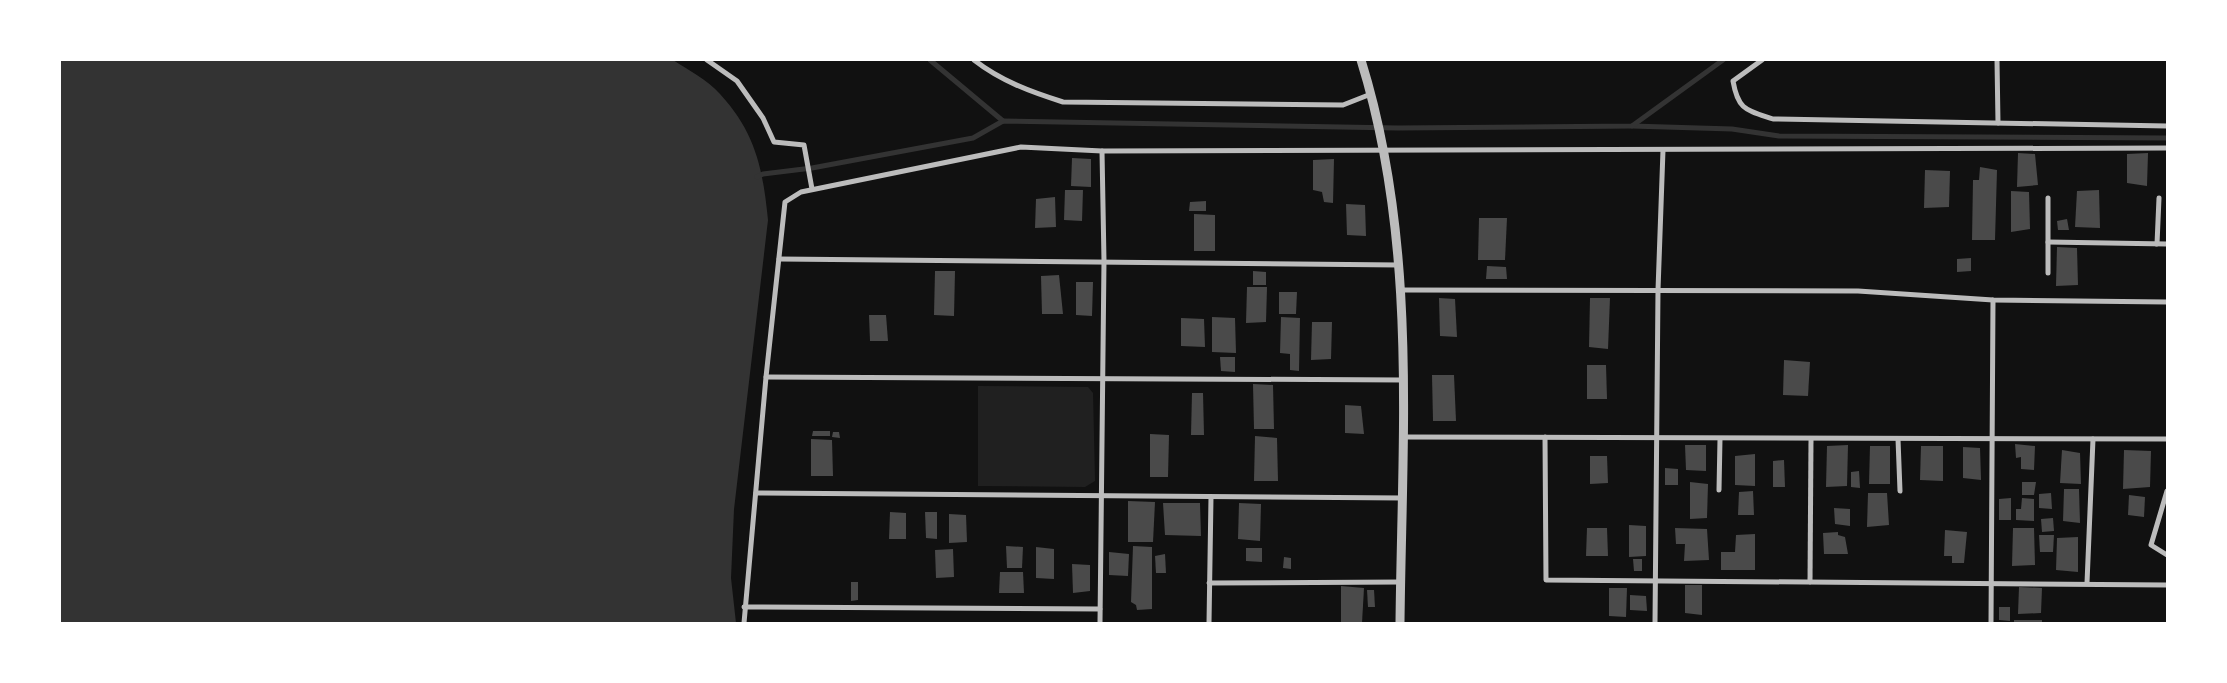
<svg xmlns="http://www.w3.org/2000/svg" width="2227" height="683" viewBox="0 0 2227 683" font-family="'Fira Sans',sans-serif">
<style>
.green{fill:#202020}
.water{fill:#333}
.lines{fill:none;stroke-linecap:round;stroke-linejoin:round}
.stream{stroke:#333;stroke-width:5}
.building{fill:#4a4a4a}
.minor{stroke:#bcbcbc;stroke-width:5}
.tertiary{stroke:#bcbcbc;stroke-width:9}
</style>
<rect width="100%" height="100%" fill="#111"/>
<polygon class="green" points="978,386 1088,387 1093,393 1095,481 1085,487 978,486"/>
<path class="water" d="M60,60H673C688,70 708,80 720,94C756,133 763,170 768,220L734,509L731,578L736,623H60Z"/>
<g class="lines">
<g class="stream">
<polyline points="930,60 1003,121"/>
<polyline points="1632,126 1732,129 1779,136 2167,138"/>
<polyline points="757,177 763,174 812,168 973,138 1003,121 1398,128 1632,126 1723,60"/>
</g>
</g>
<g class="building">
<polygon points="2018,153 2035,154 2038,185 2017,187"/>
<polygon points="2148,153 2147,186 2127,183 2127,154"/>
<polygon points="1072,158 1091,159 1091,187 1071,186"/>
<polygon points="1334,159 1333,203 1324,202 1322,192 1313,190 1313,160"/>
<polygon points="1980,167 1997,170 1995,240 1972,240 1973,180 1979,180"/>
<polygon points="1925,170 1950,171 1949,207 1924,208"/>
<polygon points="1065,190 1083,190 1082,221 1064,220"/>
<polygon points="2099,190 2100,228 2075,227 2077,191"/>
<polygon points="2011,191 2029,192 2030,229 2011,232"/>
<polygon points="1055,197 1056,227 1035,228 1036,199"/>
<polygon points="1206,201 1206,211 1189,211 1190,202"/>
<polygon points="1346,204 1365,205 1366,236 1347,235"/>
<polygon points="1194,214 1215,215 1215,251 1194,251"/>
<polygon points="1479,218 1507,218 1505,260 1478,260"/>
<polygon points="2067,219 2069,230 2058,230 2057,221"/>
<polygon points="2057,247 2077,248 2078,285 2056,286"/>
<polygon points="1971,258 1971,271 1957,272 1957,259"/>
<polygon points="1487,266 1506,267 1507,279 1486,279"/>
<polygon points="935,271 955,271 954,316 934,315"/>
<polygon points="1253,271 1266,272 1266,285 1253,285"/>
<polygon points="1059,275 1063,314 1042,314 1041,276"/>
<polygon points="1076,282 1093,282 1092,316 1076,315"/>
<polygon points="1247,287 1267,287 1266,322 1246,323"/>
<polygon points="1279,292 1297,292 1296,314 1279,314"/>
<polygon points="1439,298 1455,299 1457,337 1440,336"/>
<polygon points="1590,298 1610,298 1608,349 1589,347"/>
<polygon points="869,315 886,315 888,341 870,341"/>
<polygon points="1212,317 1235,318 1236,353 1212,352"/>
<polygon points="1281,317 1300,318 1299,371 1290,370 1290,354 1280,353"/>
<polygon points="1181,318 1204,319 1205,347 1181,346"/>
<polygon points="1312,322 1332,322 1331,359 1311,360"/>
<polygon points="1220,357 1235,357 1235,372 1221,371"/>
<polygon points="1784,360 1810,362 1808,396 1783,395"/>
<polygon points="1587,365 1606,365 1607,399 1587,399"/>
<polygon points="1432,375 1454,375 1456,421 1433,421"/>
<polygon points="1253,384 1273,385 1274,429 1254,429"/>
<polygon points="1192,393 1203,393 1204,435 1191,435"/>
<polygon points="1345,405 1361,406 1364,434 1345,433"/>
<polygon points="813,431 830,431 830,436 812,436"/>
<polygon points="833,432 839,432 840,438 832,437"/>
<polygon points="1150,434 1169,435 1168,477 1150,477"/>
<polygon points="1255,436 1277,438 1278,481 1254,481"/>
<polygon points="811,439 832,440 833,476 811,476"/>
<polygon points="2015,444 2035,446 2034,470 2021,469 2021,457 2016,458"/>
<polygon points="1685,445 1706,445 1706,471 1686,470"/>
<polygon points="1848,445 1847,486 1826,487 1827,446"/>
<polygon points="1870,446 1890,446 1890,484 1869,484"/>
<polygon points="1921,446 1943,446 1943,481 1920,480"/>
<polygon points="1963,447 1980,448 1981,480 1963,478"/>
<polygon points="2062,450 2080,453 2081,484 2060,483"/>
<polygon points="2124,450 2151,451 2150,487 2123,489"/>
<polygon points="1755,454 1755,486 1735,485 1735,456"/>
<polygon points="1590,456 1607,456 1608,483 1590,484"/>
<polygon points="1784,460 1785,487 1773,487 1773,461"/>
<polygon points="1665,468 1678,469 1678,485 1665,485"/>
<polygon points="1859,471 1860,488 1851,487 1851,472"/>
<polygon points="1690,482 1708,484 1707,518 1690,519"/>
<polygon points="2022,482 2036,482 2034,495 2022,495"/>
<polygon points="2064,489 2079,489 2080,523 2063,521"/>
<polygon points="1753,491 1754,515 1738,515 1739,492"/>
<polygon points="1868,493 1887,493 1889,525 1867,527"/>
<polygon points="2051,493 2052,509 2039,508 2039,494"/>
<polygon points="2129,495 2145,497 2144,517 2128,515"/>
<polygon points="2011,498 2011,520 1999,520 1999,499"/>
<polygon points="2022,498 2034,499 2034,521 2016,520 2016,509 2021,509"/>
<polygon points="1128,501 1155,502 1153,542 1128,542"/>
<polygon points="1163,503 1200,503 1201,536 1165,535"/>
<polygon points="1239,503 1261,504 1260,541 1238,539"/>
<polygon points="1834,508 1850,509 1850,526 1835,524"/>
<polygon points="890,512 906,513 906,539 889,539"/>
<polygon points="925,512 937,512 937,539 926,538"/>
<polygon points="949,514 966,515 967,542 949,543"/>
<polygon points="2053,518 2054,531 2042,532 2041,519"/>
<polygon points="1629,525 1646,526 1646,556 1629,557"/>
<polygon points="1587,528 1607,528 1608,556 1586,556"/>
<polygon points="1675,528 1707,529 1709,560 1684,561 1685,544 1676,544"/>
<polygon points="2013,528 2034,528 2035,565 2012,566"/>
<polygon points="1945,530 1967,532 1964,563 1952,563 1952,556 1944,556"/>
<polygon points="1838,532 1838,535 1845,537 1848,554 1824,554 1823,533"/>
<polygon points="1755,534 1755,570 1721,570 1721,552 1735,552 1736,535"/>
<polygon points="2039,535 2054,535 2053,552 2040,552"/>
<polygon points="2078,537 2078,572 2056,570 2057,538"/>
<polygon points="1006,546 1023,547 1022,568 1007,568"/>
<polygon points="1133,546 1152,547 1152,609 1137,610 1136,605 1131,602"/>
<polygon points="1036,547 1054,549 1054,579 1036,578"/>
<polygon points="1246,548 1262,548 1262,562 1246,561"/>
<polygon points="953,549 954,577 936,578 935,550"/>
<polygon points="1109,552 1129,554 1128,576 1109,575"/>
<polygon points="1165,554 1166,573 1156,573 1155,556"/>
<polygon points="1284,557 1291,558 1291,569 1283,568"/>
<polygon points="1633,559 1642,559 1642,571 1634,571"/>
<polygon points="1072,564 1090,565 1090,591 1073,593"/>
<polygon points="1000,572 1023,572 1024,593 999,593"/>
<polygon points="851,582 858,582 858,600 851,601"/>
<polygon points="1685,585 1702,585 1702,615 1685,613"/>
<polygon points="1341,586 1364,588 1362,623 1341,623"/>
<polygon points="2019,587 2042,588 2041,613 2018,614"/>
<polygon points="1609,588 1627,588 1626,617 1609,616"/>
<polygon points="1367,590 1374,590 1375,607 1368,607"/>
<polygon points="1630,595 1646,596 1647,611 1630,610"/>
<polygon points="1999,607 2010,607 2010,621 1999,620"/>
<rect x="2014" y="620" width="28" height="3"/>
</g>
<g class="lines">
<g class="minor">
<polyline points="707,60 737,81 763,118 774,142 804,145 812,189"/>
<path d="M974,60C1001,81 1031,92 1063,102L1343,105L1371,94"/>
<path d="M1762,60L1733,81C1738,110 1746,110 1773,119L2167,126"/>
<polyline points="1997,60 1998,123"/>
<polyline points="2048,198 2048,273"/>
<polyline points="2048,242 2167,244"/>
<polyline points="2157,244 2159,198"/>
<polyline points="779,259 1399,265"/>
<polyline points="1402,290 1858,291 1993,300 2167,302"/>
<polyline points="766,377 1403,380"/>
<polyline points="1405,437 2167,439"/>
<polyline points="1545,437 1546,580 2167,585"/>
<polyline points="1898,439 1900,491"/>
<polyline points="1719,490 1720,439"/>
<polyline points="2167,491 2151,545 2167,555"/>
<polyline points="756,493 1403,498"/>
<polyline points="1810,582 1811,439"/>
<polyline points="1209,583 1401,582"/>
<polyline points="2087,583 2093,439"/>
<polyline points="744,607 1100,609"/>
<polyline points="744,623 766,377 785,202 801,192 1021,147 1102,151 2167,148"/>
<polyline points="1100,623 1104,261 1102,151"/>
<polyline points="1209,623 1211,497"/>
<polyline points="1655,623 1658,290 1663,150"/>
<polyline points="1991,623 1993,300"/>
</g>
<path class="tertiary" d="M1361,60C1418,243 1402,434 1400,623"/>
</g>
<rect width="2227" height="683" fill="none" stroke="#ffffff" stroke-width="122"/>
</svg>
